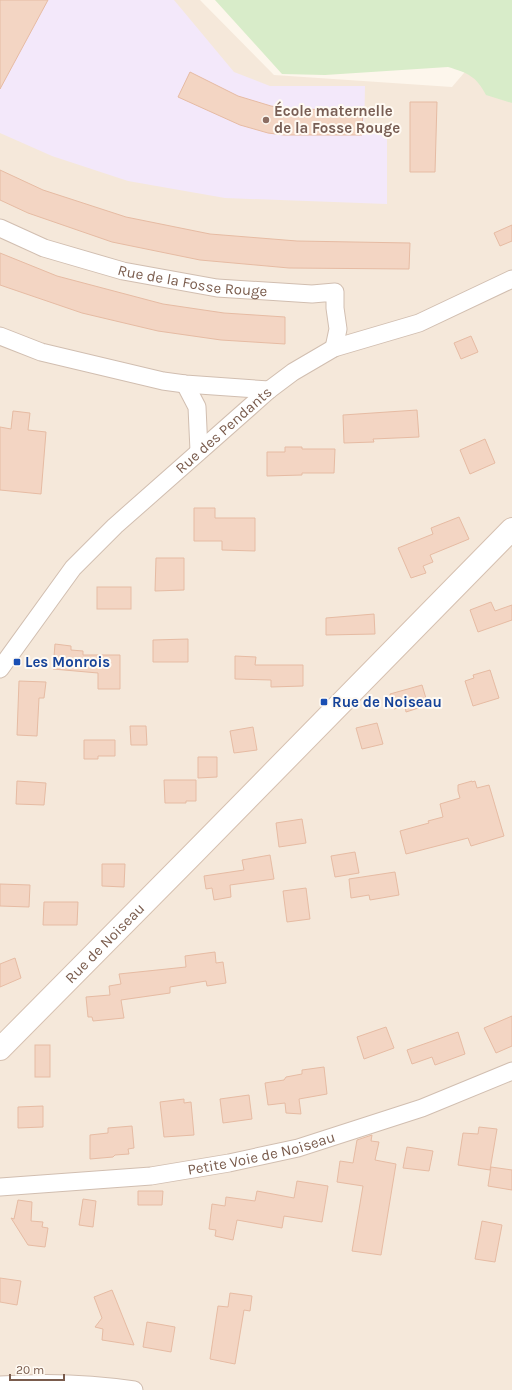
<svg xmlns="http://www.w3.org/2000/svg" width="512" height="1390" viewBox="0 0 512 1390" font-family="Karla,sans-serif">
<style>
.residential{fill:#f5e8da}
.education{fill:#f3e8fa}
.green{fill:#d8ecc9}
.building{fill:#f3d5c3;stroke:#e6bba3}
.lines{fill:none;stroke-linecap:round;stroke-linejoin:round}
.street-casing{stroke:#d1beb0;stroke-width:19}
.secondary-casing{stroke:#d6c0b0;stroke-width:24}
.street{stroke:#fff;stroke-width:17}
.secondary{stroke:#fff;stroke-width:22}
.education-dot{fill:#8d6e63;stroke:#fffaf3;stroke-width:1.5}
.transit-dot{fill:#1a4fb4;stroke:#fffaf3;stroke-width:1.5}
.labels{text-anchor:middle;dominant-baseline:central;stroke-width:4;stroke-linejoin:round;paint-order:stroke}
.education-label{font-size:15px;font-weight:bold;fill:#785e54;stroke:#fffaf3;text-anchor:start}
.street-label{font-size:15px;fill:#7a5c4d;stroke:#fffaf3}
.transit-label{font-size:15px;font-weight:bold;fill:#164399;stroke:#fffaf3;text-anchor:start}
</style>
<rect width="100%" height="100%" fill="#fdf6ec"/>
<polygon class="residential" points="0,0 200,0 274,75 452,87 512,17 512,1390 0,1390"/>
<polygon class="education" points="0,0 174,0 234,72 270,86 365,86 364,133 387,133 387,204 225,198 128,181 52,156 0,133"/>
<path class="green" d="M215,0H512V103L486,95C476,76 468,73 448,67L325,75L282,74Z"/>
<g class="building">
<polygon points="0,0 48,0 0,89"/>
<polygon points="190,72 238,96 271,106 289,109 363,110 362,135 284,135 268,133 240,125 178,97"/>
<polygon points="410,102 437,102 435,172 410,172"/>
<polygon points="0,170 43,190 126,217 210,234 297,241 410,243 409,269 289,268 200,260 112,242 28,213 0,200"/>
<polygon points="512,225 512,241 500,246 494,233"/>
<polygon points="0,253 57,276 163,304 224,313 285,317 285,344 221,340 158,331 82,313 0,285"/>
<polygon points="471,336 478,352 461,359 454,343"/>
<polygon points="417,410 419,437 373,439 374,442 344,443 343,415"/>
<polygon points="13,411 30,413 28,430 46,432 41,494 0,490 0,427 11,429"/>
<polygon points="485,439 495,463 470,474 460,450"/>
<polygon points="285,447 302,447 302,449 335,449 334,473 302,473 302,475 267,476 267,452 285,452"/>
<polygon points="194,508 215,508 215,518 255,518 255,551 222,550 222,541 194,541"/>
<polygon points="459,517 469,539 430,555 433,562 423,566 426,573 411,578 398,548 433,534 431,528"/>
<polygon points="156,558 184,558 184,590 155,591"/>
<rect x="97" y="587" width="34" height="22"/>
<polygon points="491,602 495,611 512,605 512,620 478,632 470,610"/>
<polygon points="374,614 375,634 326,635 326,618"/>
<polygon points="188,639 188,662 153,662 153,640"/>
<polygon points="55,644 71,646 71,650 83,651 83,655 120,655 120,689 98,689 98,673 53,669"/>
<polygon points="235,656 256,657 255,665 303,665 303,686 271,687 271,680 235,679"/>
<polygon points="490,670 499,698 473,706 465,681 474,678 473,675"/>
<polygon points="19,681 46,682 44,698 39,698 37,736 17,735"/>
<polygon points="422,685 428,705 406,712 405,706 394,709 390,694"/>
<polygon points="377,723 383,744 362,749 356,728"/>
<polygon points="130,726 146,726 147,745 131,745"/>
<polygon points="253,727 257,750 234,753 230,731"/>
<polygon points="84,740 115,740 115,756 98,756 98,759 84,759"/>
<polygon points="198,757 217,757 217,777 198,778"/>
<polygon points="164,780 196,780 196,801 186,801 186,803 165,803"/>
<polygon points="17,781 46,783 44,805 16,804"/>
<polygon points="472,781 472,782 475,781 477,788 489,785 504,836 471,846 468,838 406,854 400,831 429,823 428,821 443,817 440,804 460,798 458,791 458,785"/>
<polygon points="302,819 306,843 279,847 276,823"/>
<polygon points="355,852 359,873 335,877 331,856"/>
<polygon points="270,855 274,879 230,885 231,897 214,900 212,888 206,889 204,876 244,870 242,860"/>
<polygon points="102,864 125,864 124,887 102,886"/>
<polygon points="395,872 399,895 370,900 369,895 351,898 349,879"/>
<polygon points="0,884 30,885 29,907 0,906"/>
<polygon points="306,888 310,919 287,922 283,891"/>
<polygon points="44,902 78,902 77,925 43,925"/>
<polygon points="215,952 216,963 223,962 226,983 207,986 206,981 170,987 170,993 121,1000 124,1018 93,1021 92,1017 88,1017 86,997 110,995 109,986 121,984 119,974 186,967 185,956"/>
<polygon points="15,958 21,978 0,987 0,964"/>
<polygon points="512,1016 512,1046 496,1053 484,1028"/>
<polygon points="386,1027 394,1048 364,1059 357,1037"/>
<polygon points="458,1032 465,1054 435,1065 432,1057 412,1064 407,1050"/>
<rect x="35" y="1045" width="15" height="32"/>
<polygon points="324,1067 327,1094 299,1099 301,1114 286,1113 285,1103 268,1105 265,1083 284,1080 286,1077 302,1074 302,1070"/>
<polygon points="249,1095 252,1119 223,1123 220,1099"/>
<polygon points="184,1099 184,1103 191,1102 194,1135 164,1137 160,1102"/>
<polygon points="43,1106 43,1127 18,1128 18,1107"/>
<polygon points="132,1126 134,1148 128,1149 129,1154 115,1155 113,1157 90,1159 90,1135 108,1133 108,1128"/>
<polygon points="479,1127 497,1129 490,1170 458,1165 463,1133 478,1134"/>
<polygon points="372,1135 371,1141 379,1142 375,1160 396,1164 381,1255 352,1251 363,1186 337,1182 340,1161 353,1163 357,1140"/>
<polygon points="407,1147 433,1151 429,1171 403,1168"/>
<polygon points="491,1167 512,1170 512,1190 488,1186"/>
<polygon points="297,1181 328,1186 322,1222 284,1216 282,1228 237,1220 233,1240 215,1236 216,1230 209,1229 212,1204 225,1206 226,1197 255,1201 257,1191 294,1198"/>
<polygon points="138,1191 163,1191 162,1205 138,1205"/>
<polygon points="83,1199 96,1201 93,1227 79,1225"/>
<polygon points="18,1200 32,1202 31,1221 43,1222 42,1227 48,1228 45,1247 28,1245 11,1218 14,1219"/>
<polygon points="482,1221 502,1225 495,1262 475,1259"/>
<polygon points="0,1278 21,1281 17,1305 0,1302"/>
<polygon points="112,1290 134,1345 102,1340 103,1329 95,1327 102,1318 94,1297"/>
<polygon points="230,1293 252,1296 250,1311 244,1310 235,1364 210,1359 218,1306 228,1307"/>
<polygon points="147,1322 175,1327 171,1352 143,1347"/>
</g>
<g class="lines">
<g class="street-casing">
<g id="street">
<path id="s1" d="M0,228L44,248L123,271L217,288L312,294L335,292V308L338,329L334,348"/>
<polyline points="0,336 41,352 163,381 185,384 269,390"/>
<polyline points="185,384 197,407 199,451"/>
<path id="s2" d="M0,669L73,568L115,526L269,390L293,372L334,348L419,323L512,279"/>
<path id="s3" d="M0,1187L151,1176L229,1163L298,1148L422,1108L512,1071"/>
<path d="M0,1385C44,1382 90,1383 134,1390"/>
</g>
</g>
<g class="secondary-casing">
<g id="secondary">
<path id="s4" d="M0,1049L194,853L512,529"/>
</g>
</g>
<use href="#street" class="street"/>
<use href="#secondary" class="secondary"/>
</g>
<circle class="education-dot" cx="266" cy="120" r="4"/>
<g class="transit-dot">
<rect x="13" y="658" width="8" height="8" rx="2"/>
<rect x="320" y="698" width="8" height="8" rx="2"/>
</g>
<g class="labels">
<g class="education-label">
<text x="274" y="111">École maternelle<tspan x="274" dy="17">de la Fosse Rouge</tspan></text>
</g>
<g class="street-label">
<text stroke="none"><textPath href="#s1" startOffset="201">Rue de la Fosse Rouge</textPath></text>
<text stroke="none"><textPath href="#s2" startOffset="329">Rue des Pendants</textPath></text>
<text stroke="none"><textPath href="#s4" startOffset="149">Rue de Noiseau</textPath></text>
<text stroke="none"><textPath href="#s3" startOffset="264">Petite Voie de Noiseau</textPath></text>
</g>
<g class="transit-label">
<text x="25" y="662">Les Monrois</text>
<text x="332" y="702">Rue de Noiseau</text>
</g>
</g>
<path d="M10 1374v6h54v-6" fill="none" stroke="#7a5c4d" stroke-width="2"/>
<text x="16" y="1374" font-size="12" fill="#7a5c4d" stroke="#fffaf3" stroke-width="3" paint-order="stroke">20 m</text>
</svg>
